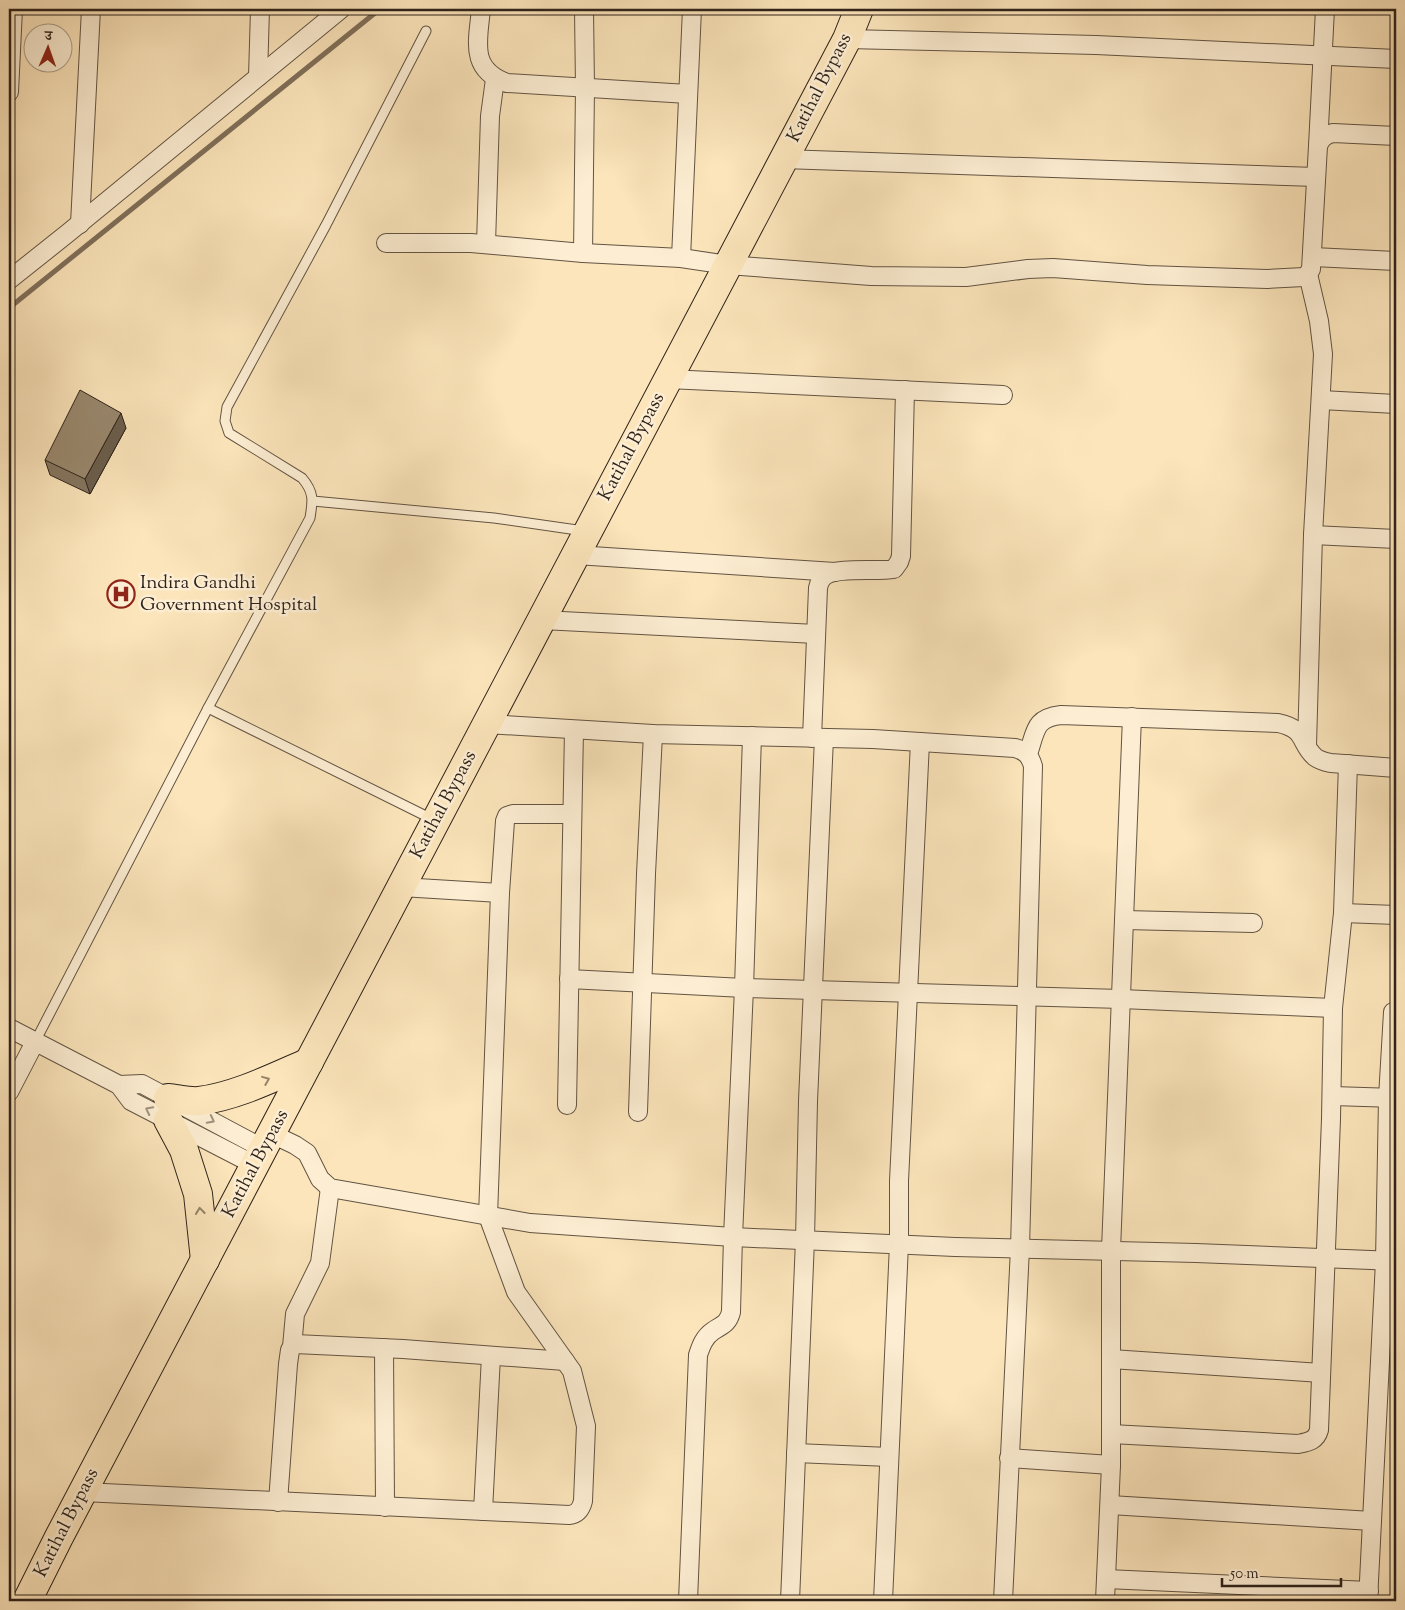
<svg xmlns="http://www.w3.org/2000/svg" width="1405" height="1610" viewBox="0 0 1405 1610" font-family="'Sorts Mill Goudy','Noto Serif Devanagari',serif">
<style>
.lines{fill:none;stroke-linecap:round;stroke-linejoin:round}
.stream{stroke:#80705b;stroke-width:5}
.lane-casing{stroke:#625443;stroke-width:11}
.street-casing{stroke:#625443;stroke-width:20}
.primary-casing{stroke:#2e231b;stroke-width:30}
.lane{stroke:#fdeed3;stroke-width:9}
.street{stroke:#fdeed3;stroke-width:18}
.primary{stroke:#fce5bb;stroke-width:28}
.wall{fill:#84755f;stroke:#2e231b}
.shaded-wall{fill:#6b5f4d;stroke:#2e231b}
.building{fill:#99886e;stroke:#2e231b}
.oneway{stroke:#95846b}
.oneway2{stroke:#a09380}
.labels{text-anchor:middle;dominant-baseline:central;stroke-width:5;stroke-linejoin:round;paint-order:stroke}
.street-label{font-size:19px;fill:#2e231b;stroke:#fdeed3}
.poi-label{font-size:19px;fill:#2e231b;stroke:#fdeed3;text-anchor:start}
</style>
<rect width="100%" height="100%" fill="#fce5bb"/>
<filter id="stains"><feTurbulence type="fractalNoise" baseFrequency=".004" numOctaves="4"/><feColorMatrix values="0 0 0 0 .2 0 0 0 0 .09 0 0 0 0 .02 0 0 0 .5 -.17"/></filter>
<radialGradient id="worn" r=".72"><stop offset=".6" stop-color="#630" stop-opacity="0"/><stop offset="1" stop-color="#630" stop-opacity=".3"/></radialGradient>
<g class="lines">
<polyline class="stream" points="9,308 380,9"/>
<g class="lane-casing">
<g id="lane">
<polyline points="313,501 494,518 584,531"/>
<polyline points="208,708 434,820"/>
<path d="M35,1042L208,708L310,518C313,500 314,492 302,478L229,433L225,421L227,407L326,225L426,31"/>
</g>
</g>
<g class="street-casing">
<g id="street">
<path d="M481,9C478,41 469,69 507,83L688,94"/>
<polyline points="847,39 1096,45 1396,59"/>
<polyline points="258,77 260,9"/>
<polyline points="9,92 13,9"/>
<polyline points="1318,146 1325,9"/>
<polyline points="783,159 1316,177"/>
<polyline points="80,224 91,9"/>
<path d="M386,243H471L583,253L681,258L728,265L871,276L966,277L1028,269L1053,268L1147,275L1267,279L1304,277L1308,274L1311,269L1318,146C1321,138 1325,135 1333,133L1396,136"/>
<polyline points="486,244 490,116 495,79"/>
<polyline points="583,253 585,88 584,9"/>
<polyline points="1313,257 1396,261"/>
<polyline points="681,258 692,9"/>
<polyline points="9,280 68,233 341,9"/>
<polyline points="668,379 1003,395"/>
<polyline points="1321,400 1396,404"/>
<polyline points="1313,535 1396,539"/>
<polyline points="576,555 835,572"/>
<polyline points="542,620 816,634"/>
<path d="M487,724L653,734L873,739L1015,748C1026,751 1030,756 1033,766L1020,1248L1003,1601"/>
<path d="M812,738L818,588C819,583 821,578 826,575C839,567 877,572 894,569L899,562L901,556L905,390"/>
<polyline points="1307,745 1313,535 1323,354 1319,321 1308,274"/>
<path d="M1028,754C1036,731 1034,718 1061,715L1278,723C1307,729 1299,743 1315,757C1320,761 1326,762 1331,763L1396,768"/>
<polyline points="401,887 500,893"/>
<polyline points="1343,913 1396,915"/>
<polyline points="1124,920 1253,923"/>
<polyline points="569,979 744,988 1121,999 1333,1008"/>
<polyline points="9,1028 119,1085 131,1101 255,1165"/>
<polyline points="119,1085 142,1084 264,1149"/>
<polyline points="9,1092 35,1042"/>
<polyline points="1332,1096 1396,1098"/>
<polyline points="567,1105 574,730"/>
<polyline points="638,1112 646,874 653,734"/>
<polyline points="272,1134 295,1145 307,1153 320,1179 330,1188 530,1223 733,1237 955,1247 1196,1253 1396,1261"/>
<polyline points="292,1347 295,1314 320,1263 330,1188"/>
<polyline points="384,1348 385,1507"/>
<polyline points="1111,1359 1321,1373"/>
<path d="M1111,1434L1298,1444C1308,1442 1316,1441 1319,1430L1331,1119L1333,1008L1343,913L1348,764"/>
<polyline points="796,1453 889,1457"/>
<polyline points="1009,1458 1111,1465"/>
<path d="M83,1492L569,1515C578,1514 581,1509 583,1501L586,1426L572,1371L516,1292L488,1216L500,893L505,821L507,816L513,814H572"/>
<polyline points="278,1502 288,1364 290,1350 295,1344 403,1349 565,1361"/>
<polyline points="1110,1505 1372,1521"/>
<polyline points="483,1511 491,1356"/>
<polyline points="1106,1579 1369,1591"/>
<path d="M688,1601L698,1355C701,1346 704,1337 713,1331C722,1325 728,1324 731,1312L733,1237L744,988L752,736"/>
<polyline points="790,1601 805,1240 808,1101 824,738"/>
<polyline points="883,1601 899,1244 899,1181 920,742"/>
<polyline points="1105,1601 1111,1465 1111,1250 1132,717"/>
<polyline points="1368,1601 1385,1261 1388,1098 1393,1012"/>
</g>
</g>
<g class="primary-casing">
<g id="primary">
<path d="M168,1098C178,1099 190,1102 199,1101C237,1096 274,1077 309,1062"/>
<polyline points="168,1120 184,1150 198,1194 205,1260"/>
<polyline points="27,1601 59,1537 847,39 859,9"/>
</g>
</g>
<use href="#lane" class="lane"/>
<use href="#street" class="street"/>
<use href="#primary" class="primary"/>
</g>
<polygon class="wall" points="126,428 90,494 50,475 45,460"/>
<polygon class="shaded-wall" points="121,413 126,428 90,494 85,479"/>
<polygon class="building" points="80,390 121,413 85,479 45,460"/>
<defs><path id="oneway-chevron" d="M-2-3.5L2.5 0L-2 3.5" fill="none" stroke-width="1.6" stroke-linecap="round" stroke-linejoin="round" transform="scale(1.25)"/></defs>
<g class="oneway">
<use href="#oneway-chevron" transform="translate(266 1080) rotate(-22)"/>
<use href="#oneway-chevron" transform="translate(200 1211) rotate(-96)"/>
</g>
<g class="oneway2">
<use href="#oneway-chevron" transform="translate(149 1110) rotate(-153)"/>
<use href="#oneway-chevron" transform="translate(211 1120) rotate(27)"/>
</g>
<defs>
<g id="hospital-ring" transform="scale(1.4375)"><circle r="9.5" fill="#fdeed3" stroke="#8f2418" stroke-width="1.5"/><path d="M-5-5h3v3.5h4V-5h3V5h-3V1.5h-4V5h-3Z" fill="#8f2418"/></g>
</defs>
<g fill-rule="evenodd">
<use href="#hospital-ring" x="121" y="594"/>
</g>
<g class="labels">
<g class="street-label">
<text transform="translate(820 88) rotate(-63)">Katihal Bypass</text>
<text transform="translate(632 447) rotate(-62)">Katihal Bypass</text>
<text transform="translate(444 805) rotate(-62)">Katihal Bypass</text>
<text transform="translate(256 1164) rotate(-62)">Katihal Bypass</text>
<text transform="translate(67 1523) rotate(-63)">Katihal Bypass</text>
</g>
<g class="poi-label">
<text x="140" y="583">Indira Gandhi<tspan x="140" dy="22">Government Hospital</tspan></text>
</g>
</g>
<rect width="1405" height="1610" fill="none" stroke="#fce5bb" stroke-width="30"/>
<rect x="10" y="10" width="1385" height="1590" fill="none" stroke="#2e231b" stroke-width="2.5"/>
<rect x="15" y="15" width="1375" height="1580" fill="none" stroke="#2e231b"/>
<g transform="translate(48 48) rotate(2)"><circle r="24" fill="#fdeed3" stroke="#aa9d89"/>
<path d="M0-4L9 19L0 12L-9 19Z" fill="#8f2418"/>
<text y="-8" font-size="14" font-weight="bold" text-anchor="middle" fill="#2e231b">उ</text>
</g>
<path d="M1222 1578v8h119v-8" fill="none" stroke="#2e231b" stroke-width="2.5"/>
<text x="1230" y="1578" font-size="15" fill="#2e231b" stroke="#fdeed3" stroke-width="4" paint-order="stroke">50 m</text>
<rect width="100%" height="100%" filter="url(#stains)"/>
<rect width="100%" height="100%" fill="url(#worn)"/>
</svg>
